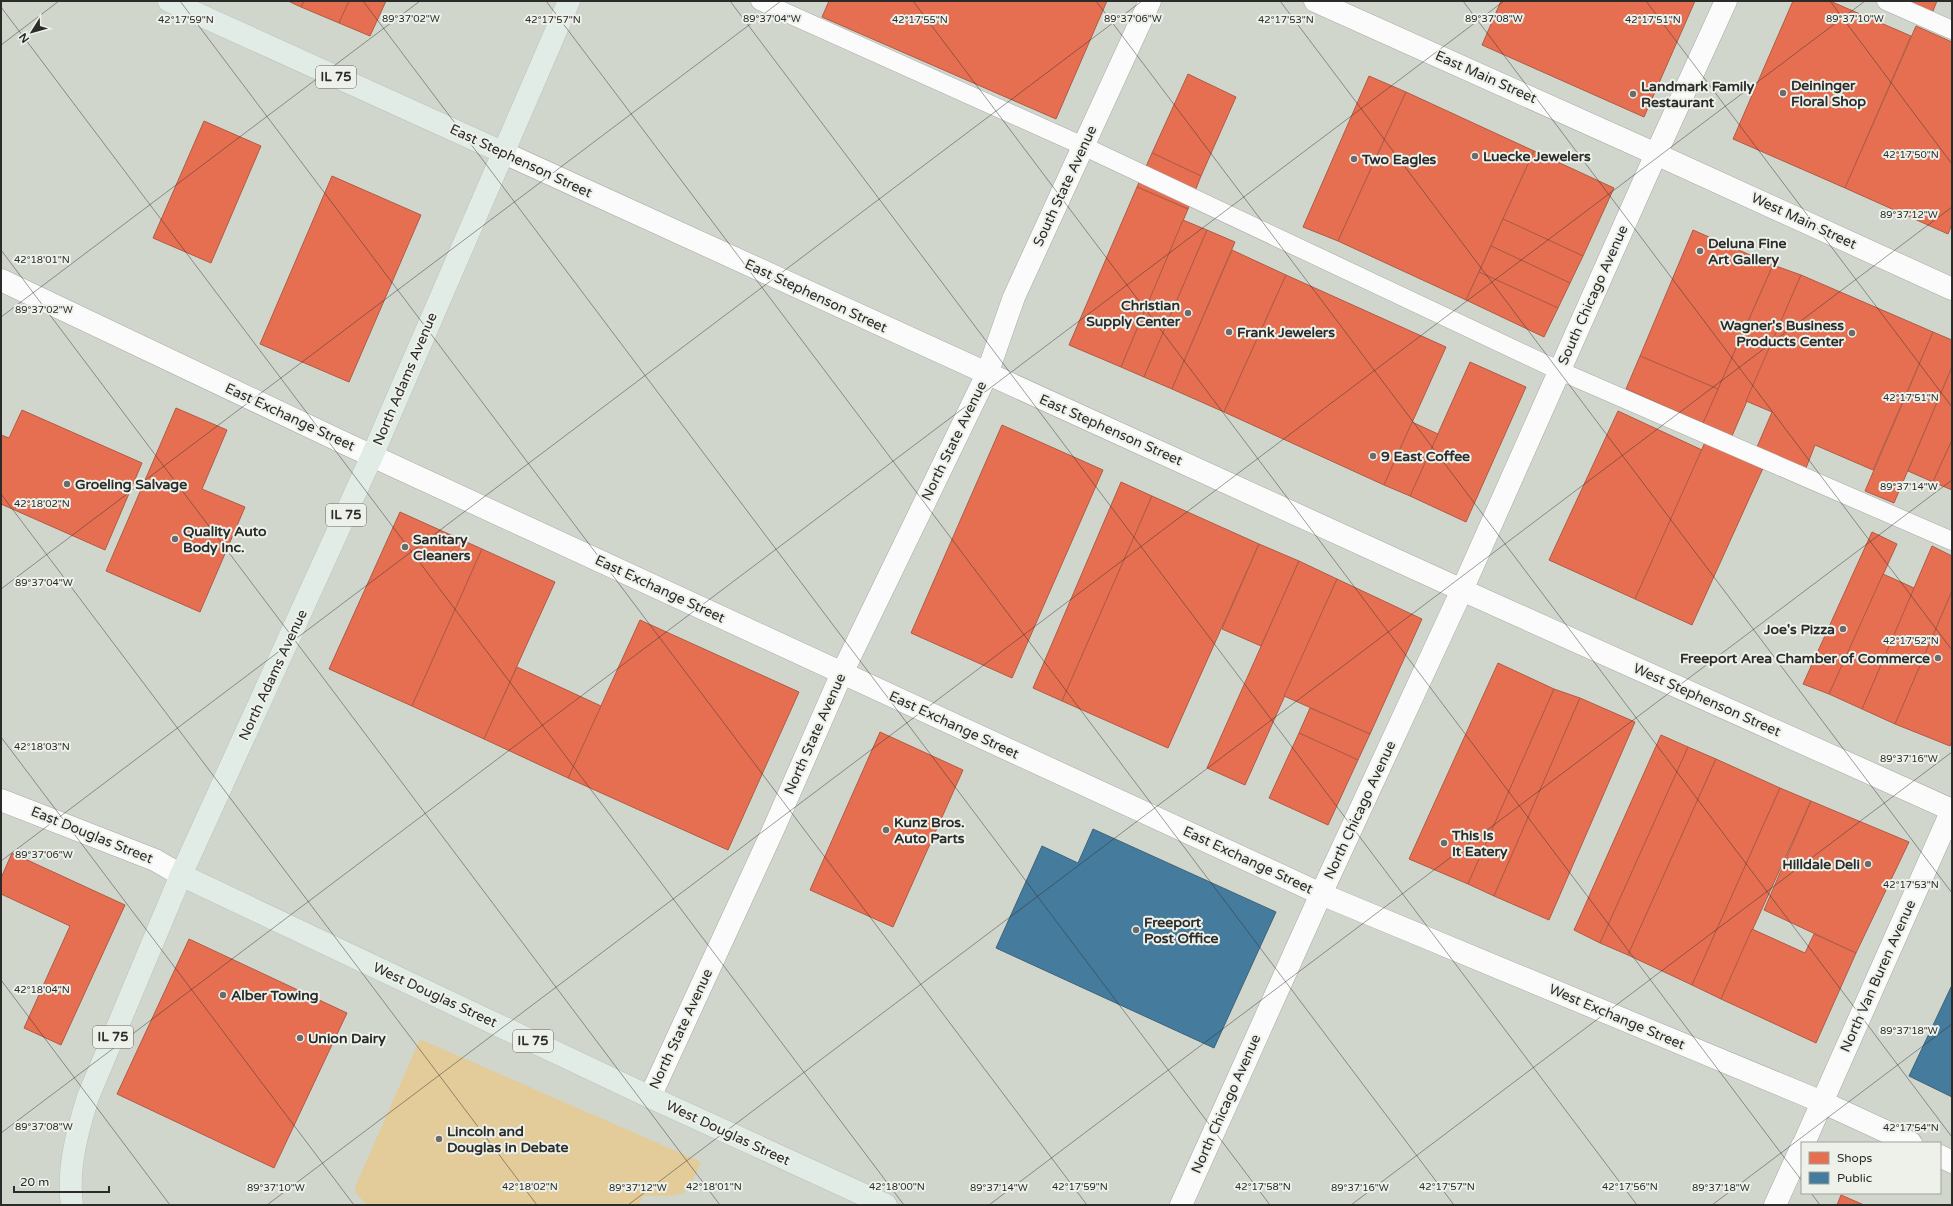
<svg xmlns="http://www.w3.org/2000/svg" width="1953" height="1206" viewBox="0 0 1953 1206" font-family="'Varela Round',sans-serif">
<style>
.built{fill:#d1d6cd;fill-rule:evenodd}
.green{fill:#e3cb9a}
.shops{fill:#e76f51;stroke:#af5b45}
.public{fill:#457b9d;stroke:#3d637a}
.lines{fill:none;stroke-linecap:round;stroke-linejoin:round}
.service-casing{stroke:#a7a9a6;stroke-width:19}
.minor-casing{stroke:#a7a9a6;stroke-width:23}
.primary-casing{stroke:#bebfbd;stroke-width:23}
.service{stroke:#fafbfa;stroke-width:18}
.minor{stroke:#fafbfa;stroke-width:22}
.primary{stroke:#e2ece6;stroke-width:22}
.ticks{fill:none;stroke:#2b2c2a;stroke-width:1;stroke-opacity:0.45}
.poi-dot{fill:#6a6c69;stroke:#edf1ea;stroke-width:1.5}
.labels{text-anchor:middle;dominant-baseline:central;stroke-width:4;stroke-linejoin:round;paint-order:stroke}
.shield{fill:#edf1ea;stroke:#656764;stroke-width:1}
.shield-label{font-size:13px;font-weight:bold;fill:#2b2c2a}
.street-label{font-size:14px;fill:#2b2c2a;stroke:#edf1ea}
.poi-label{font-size:14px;font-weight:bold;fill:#2b2c2a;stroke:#edf1ea;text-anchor:start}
.ticks-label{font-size:10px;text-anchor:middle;fill:#2b2c2a;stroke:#edf1ea;stroke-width:4;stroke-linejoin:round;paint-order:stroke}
</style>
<rect width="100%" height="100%" fill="#e0e2de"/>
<path class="built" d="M1,1H1952V1205H1ZM1802,1143H1940V1193H1802Z"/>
<path class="green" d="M420,1039L701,1162C684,1202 684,1195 643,1196L639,1205H367L355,1192L356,1185Z"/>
<g class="shops">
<polygon points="288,1 304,1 301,7"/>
<polygon points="304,1 349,1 339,23 301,7"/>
<polygon points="349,1 386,1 370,36 339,23"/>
<polygon points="829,1 1107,1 1056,119 822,17"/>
<polygon points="1501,1 1695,1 1644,117 1482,45"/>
<polygon points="1793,1 1830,1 1911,36 1845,188 1733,139"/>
<polygon points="1897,1 1937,1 1931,16"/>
<polygon points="1916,26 1952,42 1952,224 1948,234 1845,188"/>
<polygon points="1188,74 1236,97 1201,176 1152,153"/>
<polygon points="1369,76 1406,92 1338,241 1303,227"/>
<polygon points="1406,92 1534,151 1466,300 1338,241"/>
<polygon points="204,121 261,146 211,263 153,238"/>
<polygon points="1534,151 1614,188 1583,256 1503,219"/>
<polygon points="1152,153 1201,176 1188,209 1137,187"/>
<polygon points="332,176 421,215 349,382 260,344"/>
<polygon points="1137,187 1188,209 1121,367 1069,345"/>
<polygon points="1503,219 1583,256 1570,283 1491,246"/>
<polygon points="1183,220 1207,230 1144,377 1121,367"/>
<polygon points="1207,230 1235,242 1172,389 1144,377"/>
<polygon points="1693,230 1773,265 1718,389 1640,356"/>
<polygon points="1491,246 1570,283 1558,308 1479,272"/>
<polygon points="1232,250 1286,275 1224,412 1172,389"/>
<polygon points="1773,265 1801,275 1732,436 1703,423"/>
<polygon points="1479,272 1558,308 1544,337 1466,300"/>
<polygon points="1286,275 1446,347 1384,485 1224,412"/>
<polygon points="1801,275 1933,332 1873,470 1815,445 1806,468 1757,447 1772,412 1746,401"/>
<polygon points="1933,332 1952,340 1952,367 1894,503 1865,491"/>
<polygon points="1640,356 1718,389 1703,423 1626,389"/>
<polygon points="1470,362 1526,387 1466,522 1410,496"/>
<polygon points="1952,367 1952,440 1933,482 1908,471"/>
<polygon points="176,408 227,430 202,489 245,507 200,612 106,571"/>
<polygon points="22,410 142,463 105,550 1,504 1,435 9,438"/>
<polygon points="1618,411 1702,450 1635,599 1549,560"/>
<polygon points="1412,422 1438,434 1410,496 1384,485"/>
<polygon points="1002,425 1103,470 1012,678 911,633"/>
<polygon points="1706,440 1764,466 1692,625 1635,599"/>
<polygon points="1952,440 1952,490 1933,482"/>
<polygon points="1121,482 1152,496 1062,701 1033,688"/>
<polygon points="1152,496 1259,544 1168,748 1062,701"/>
<polygon points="400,512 482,549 412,706 329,669"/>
<polygon points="1872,532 1897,544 1829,694 1803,684"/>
<polygon points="1259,544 1299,561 1261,646 1222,629"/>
<polygon points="1932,546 1952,556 1952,591 1895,724 1862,709"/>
<polygon points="482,549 555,582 484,739 412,706"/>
<polygon points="1299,561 1337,579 1245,785 1207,768"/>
<polygon points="1883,574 1914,588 1862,709 1829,694"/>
<polygon points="1337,579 1422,619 1370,734 1284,696"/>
<polygon points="1952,591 1952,741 1950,746 1895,724"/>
<polygon points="640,620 799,692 728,850 568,778"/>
<polygon points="1498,663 1554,689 1468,884 1409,859"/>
<polygon points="517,667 601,706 568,778 484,739"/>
<polygon points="1554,689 1580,698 1494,896 1468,884"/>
<polygon points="1580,698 1635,722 1549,920 1494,896"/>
<polygon points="1310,708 1370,734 1358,760 1299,733"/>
<polygon points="880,732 963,770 893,927 810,890"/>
<polygon points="1299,733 1358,760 1328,825 1269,798"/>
<polygon points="1661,735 1688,747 1600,943 1574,930"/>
<polygon points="1688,747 1716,759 1628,955 1600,943"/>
<polygon points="1716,759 1780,788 1692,985 1628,955"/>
<polygon points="1780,788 1811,801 1721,999 1692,985"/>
<polygon points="1811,801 1909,842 1856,953 1764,910"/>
<polygon points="12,853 125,905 61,1045 24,1028 70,926 1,894 1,878"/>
<polygon points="1752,929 1805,953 1814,934 1856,953 1816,1043 1721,999"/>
<polygon points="189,939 347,1013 274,1168 117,1094"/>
<polygon points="1841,1195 1864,1205 1837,1205"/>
</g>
<g class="public">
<polygon points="1093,829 1276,912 1214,1048 996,948 1042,846 1078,863"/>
<polygon points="1952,985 1952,1097 1909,1076"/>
</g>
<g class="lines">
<g class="service-casing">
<g id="service">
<polyline points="760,1 1083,146 1560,371 1952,541"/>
<polyline points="1886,1 1952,30"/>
</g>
</g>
<g class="minor-casing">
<g id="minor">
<polyline points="1315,1 1656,154 1952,289"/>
<polyline points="502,152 1462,590 1952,810"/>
<polyline points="1,280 342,442 1321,894 1822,1102 1911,1143"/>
<polyline points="1,800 155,860 181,875"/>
<polyline points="650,1097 774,828 842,673 987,374 1014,297 1150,1"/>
<polyline points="1804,1143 1952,810"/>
<polyline points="1940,1156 1952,1162"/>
<polyline points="1181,1205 1321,894 1462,590 1656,154 1726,1"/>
<polyline points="1775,1205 1802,1146"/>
</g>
</g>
<g class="primary-casing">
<g id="primary">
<polyline points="169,1 502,152"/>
<polyline points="181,875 650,1097 886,1205"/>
<path d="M72,1205C67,1169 77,1132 88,1097L181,875L372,456L569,1"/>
</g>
</g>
<use href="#service" class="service"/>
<use href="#minor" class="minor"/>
<use href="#primary" class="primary"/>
</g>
<path class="ticks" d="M180,1L1087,1205M363,1L1270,1205M546,1L1454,1205M730,1L1637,1205M913,1L1802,1181M1096,1L1952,1137M1280,1L1952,893M1463,1L1952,650M1646,1L1952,407M1830,1L1952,164M1,7L904,1205M1,45L59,1M1,250L720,1205M1,317L420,1M1,494L537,1205M1,589L781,1M1,737L354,1205M1,861L1142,1M1,980L170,1205M1,1133L1504,1M1811,1193L1820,1205M267,1205L1865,1M628,1205L1952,207M989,1205L1952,480M1351,1205L1952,752M1712,1205L1952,1024"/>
<g class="poi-dot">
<circle cx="1783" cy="93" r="4"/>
<circle cx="1633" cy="94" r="4"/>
<circle cx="1475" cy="156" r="4"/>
<circle cx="1354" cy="159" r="4"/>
<circle cx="1700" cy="251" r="4"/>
<circle cx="1188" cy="313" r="4"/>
<circle cx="1229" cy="332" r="4"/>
<circle cx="1852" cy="333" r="4"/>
<circle cx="1373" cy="456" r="4"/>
<circle cx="67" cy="484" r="4"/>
<circle cx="175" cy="539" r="4"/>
<circle cx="405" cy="547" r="4"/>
<circle cx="1843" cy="629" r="4"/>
<circle cx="1938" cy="658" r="4"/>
<circle cx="886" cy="830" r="4"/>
<circle cx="1444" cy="843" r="4"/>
<circle cx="1868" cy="864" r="4"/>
<circle cx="1136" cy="930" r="4"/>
<circle cx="223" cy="995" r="4"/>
<circle cx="300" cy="1038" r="4"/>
<circle cx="439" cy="1139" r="4"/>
</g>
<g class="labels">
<g class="shield">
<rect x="316" y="66" width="40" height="22" rx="3"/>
<rect x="326" y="504" width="40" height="22" rx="3"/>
<rect x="93" y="1026" width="40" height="22" rx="3"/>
<rect x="513" y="1030" width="40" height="22" rx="3"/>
</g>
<g class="shield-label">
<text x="336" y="77">IL 75</text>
<text x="346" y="515">IL 75</text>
<text x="113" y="1037">IL 75</text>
<text x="533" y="1041">IL 75</text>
</g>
<g class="street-label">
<text transform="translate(1486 77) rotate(24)">East Main Street</text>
<text transform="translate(521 161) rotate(25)">East Stephenson Street</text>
<text transform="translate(1065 186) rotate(-65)">South State Avenue</text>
<text transform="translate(1804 221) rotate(25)">West Main Street</text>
<text transform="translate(1593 295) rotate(-66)">South Chicago Avenue</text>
<text transform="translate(816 296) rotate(25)">East Stephenson Street</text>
<text transform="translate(405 379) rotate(-67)">North Adams Avenue</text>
<text transform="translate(290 417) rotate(25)">East Exchange Street</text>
<text transform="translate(1111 430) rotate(24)">East Stephenson Street</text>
<text transform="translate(954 441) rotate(-64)">North State Avenue</text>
<text transform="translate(660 589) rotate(25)">East Exchange Street</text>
<text transform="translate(273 675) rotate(-65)">North Adams Avenue</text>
<text transform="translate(1707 700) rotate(24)">West Stephenson Street</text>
<text transform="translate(954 725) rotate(25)">East Exchange Street</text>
<text transform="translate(815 734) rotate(-66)">North State Avenue</text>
<text transform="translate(1360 810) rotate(-65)">North Chicago Avenue</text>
<text transform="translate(92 835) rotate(22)">East Douglas Street</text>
<text transform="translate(1248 860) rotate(25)">East Exchange Street</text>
<text transform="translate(1878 976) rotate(-66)">North Van Buren Avenue</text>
<text transform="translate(435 995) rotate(25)">West Douglas Street</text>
<text transform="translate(1617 1017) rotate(23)">West Exchange Street</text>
<text transform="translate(681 1029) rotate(-65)">North State Avenue</text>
<text transform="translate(1226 1104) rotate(-66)">North Chicago Avenue</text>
<text transform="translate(728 1133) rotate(25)">West Douglas Street</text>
</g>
<g class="poi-label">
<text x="1791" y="85">Deininger<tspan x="1791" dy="16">Floral Shop</tspan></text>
<text x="1641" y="86">Landmark Family<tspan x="1641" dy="16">Restaurant</tspan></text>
<text x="1483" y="156">Luecke Jewelers</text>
<text x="1362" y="159">Two Eagles</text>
<text x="1708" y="243">Deluna Fine<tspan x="1708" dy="16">Art Gallery</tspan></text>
<text x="1180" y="305" text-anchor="end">Christian<tspan x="1180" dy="16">Supply Center</tspan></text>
<text x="1844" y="325" text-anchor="end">Wagner's Business<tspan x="1844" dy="16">Products Center</tspan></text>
<text x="1237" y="332">Frank Jewelers</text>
<text x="1381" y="456">9 East Coffee</text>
<text x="75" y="484">Groeling Salvage</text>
<text x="183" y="531">Quality Auto<tspan x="183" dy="16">Body Inc.</tspan></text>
<text x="413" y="539">Sanitary<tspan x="413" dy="16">Cleaners</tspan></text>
<text x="1835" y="629" text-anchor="end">Joe's Pizza</text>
<text x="1930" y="658" text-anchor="end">Freeport Area Chamber of Commerce</text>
<text x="894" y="822">Kunz Bros.<tspan x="894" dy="16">Auto Parts</tspan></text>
<text x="1452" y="835">This Is<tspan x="1452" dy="16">It Eatery</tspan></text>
<text x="1860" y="864" text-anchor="end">Hilldale Deli</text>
<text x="1144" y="922">Freeport<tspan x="1144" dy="16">Post Office</tspan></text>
<text x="231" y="995">Alber Towing</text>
<text x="308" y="1038">Union Dairy</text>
<text x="447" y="1131">Lincoln and<tspan x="447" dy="16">Douglas in Debate</tspan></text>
</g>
</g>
<g class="ticks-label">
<text x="411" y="22">89°37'02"W</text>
<text x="772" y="22">89°37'04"W</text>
<text x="1133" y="22">89°37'06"W</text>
<text x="1494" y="22">89°37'08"W</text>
<text x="1855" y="22">89°37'10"W</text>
<text x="186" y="23">42°17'59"N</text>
<text x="553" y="23">42°17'57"N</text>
<text x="920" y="23">42°17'55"N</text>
<text x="1286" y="23">42°17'53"N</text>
<text x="1653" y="23">42°17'51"N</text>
<text x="1911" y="158">42°17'50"N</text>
<text x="1909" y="218">89°37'12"W</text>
<text x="42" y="263">42°18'01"N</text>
<text x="44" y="313">89°37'02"W</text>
<text x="1911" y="401">42°17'51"N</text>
<text x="1909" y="490">89°37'14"W</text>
<text x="42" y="507">42°18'02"N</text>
<text x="44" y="586">89°37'04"W</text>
<text x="1911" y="644">42°17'52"N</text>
<text x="42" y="750">42°18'03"N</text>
<text x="1909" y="762">89°37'16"W</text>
<text x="44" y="858">89°37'06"W</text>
<text x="1911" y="888">42°17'53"N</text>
<text x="42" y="993">42°18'04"N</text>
<text x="1909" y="1034">89°37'18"W</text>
<text x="44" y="1130">89°37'08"W</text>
<text x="1911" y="1131">42°17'54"N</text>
<text x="530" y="1190">42°18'02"N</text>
<text x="714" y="1190">42°18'01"N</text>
<text x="897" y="1190">42°18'00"N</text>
<text x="1080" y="1190">42°17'59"N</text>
<text x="1263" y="1190">42°17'58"N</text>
<text x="1447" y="1190">42°17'57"N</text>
<text x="1630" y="1190">42°17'56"N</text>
<text x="276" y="1191">89°37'10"W</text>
<text x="638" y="1191">89°37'12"W</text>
<text x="999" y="1191">89°37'14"W</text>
<text x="1360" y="1191">89°37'16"W</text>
<text x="1721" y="1191">89°37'18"W</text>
</g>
<rect width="1953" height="1206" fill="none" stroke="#2b2c2a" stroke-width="4"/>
<rect x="1801" y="1142" width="140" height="52" fill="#edf1ea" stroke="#9fa29d"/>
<rect x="1809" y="1152" width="20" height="12" fill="#e76f51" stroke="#9fa29d"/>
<text x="1837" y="1162" font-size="12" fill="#2b2c2a">Shops</text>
<rect x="1809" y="1172" width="20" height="12" fill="#457b9d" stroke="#9fa29d"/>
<text x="1837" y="1182" font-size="12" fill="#2b2c2a">Public</text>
<g transform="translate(32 32) rotate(233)" stroke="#edf1ea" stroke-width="3" paint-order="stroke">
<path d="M0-3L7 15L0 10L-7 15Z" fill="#2b2c2a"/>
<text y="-6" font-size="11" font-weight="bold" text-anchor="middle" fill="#2b2c2a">N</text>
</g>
<path d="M14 1186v6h95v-6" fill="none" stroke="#2b2c2a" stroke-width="2"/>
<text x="20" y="1186" font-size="12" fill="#2b2c2a" stroke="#edf1ea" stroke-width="3" paint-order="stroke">20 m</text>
</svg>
